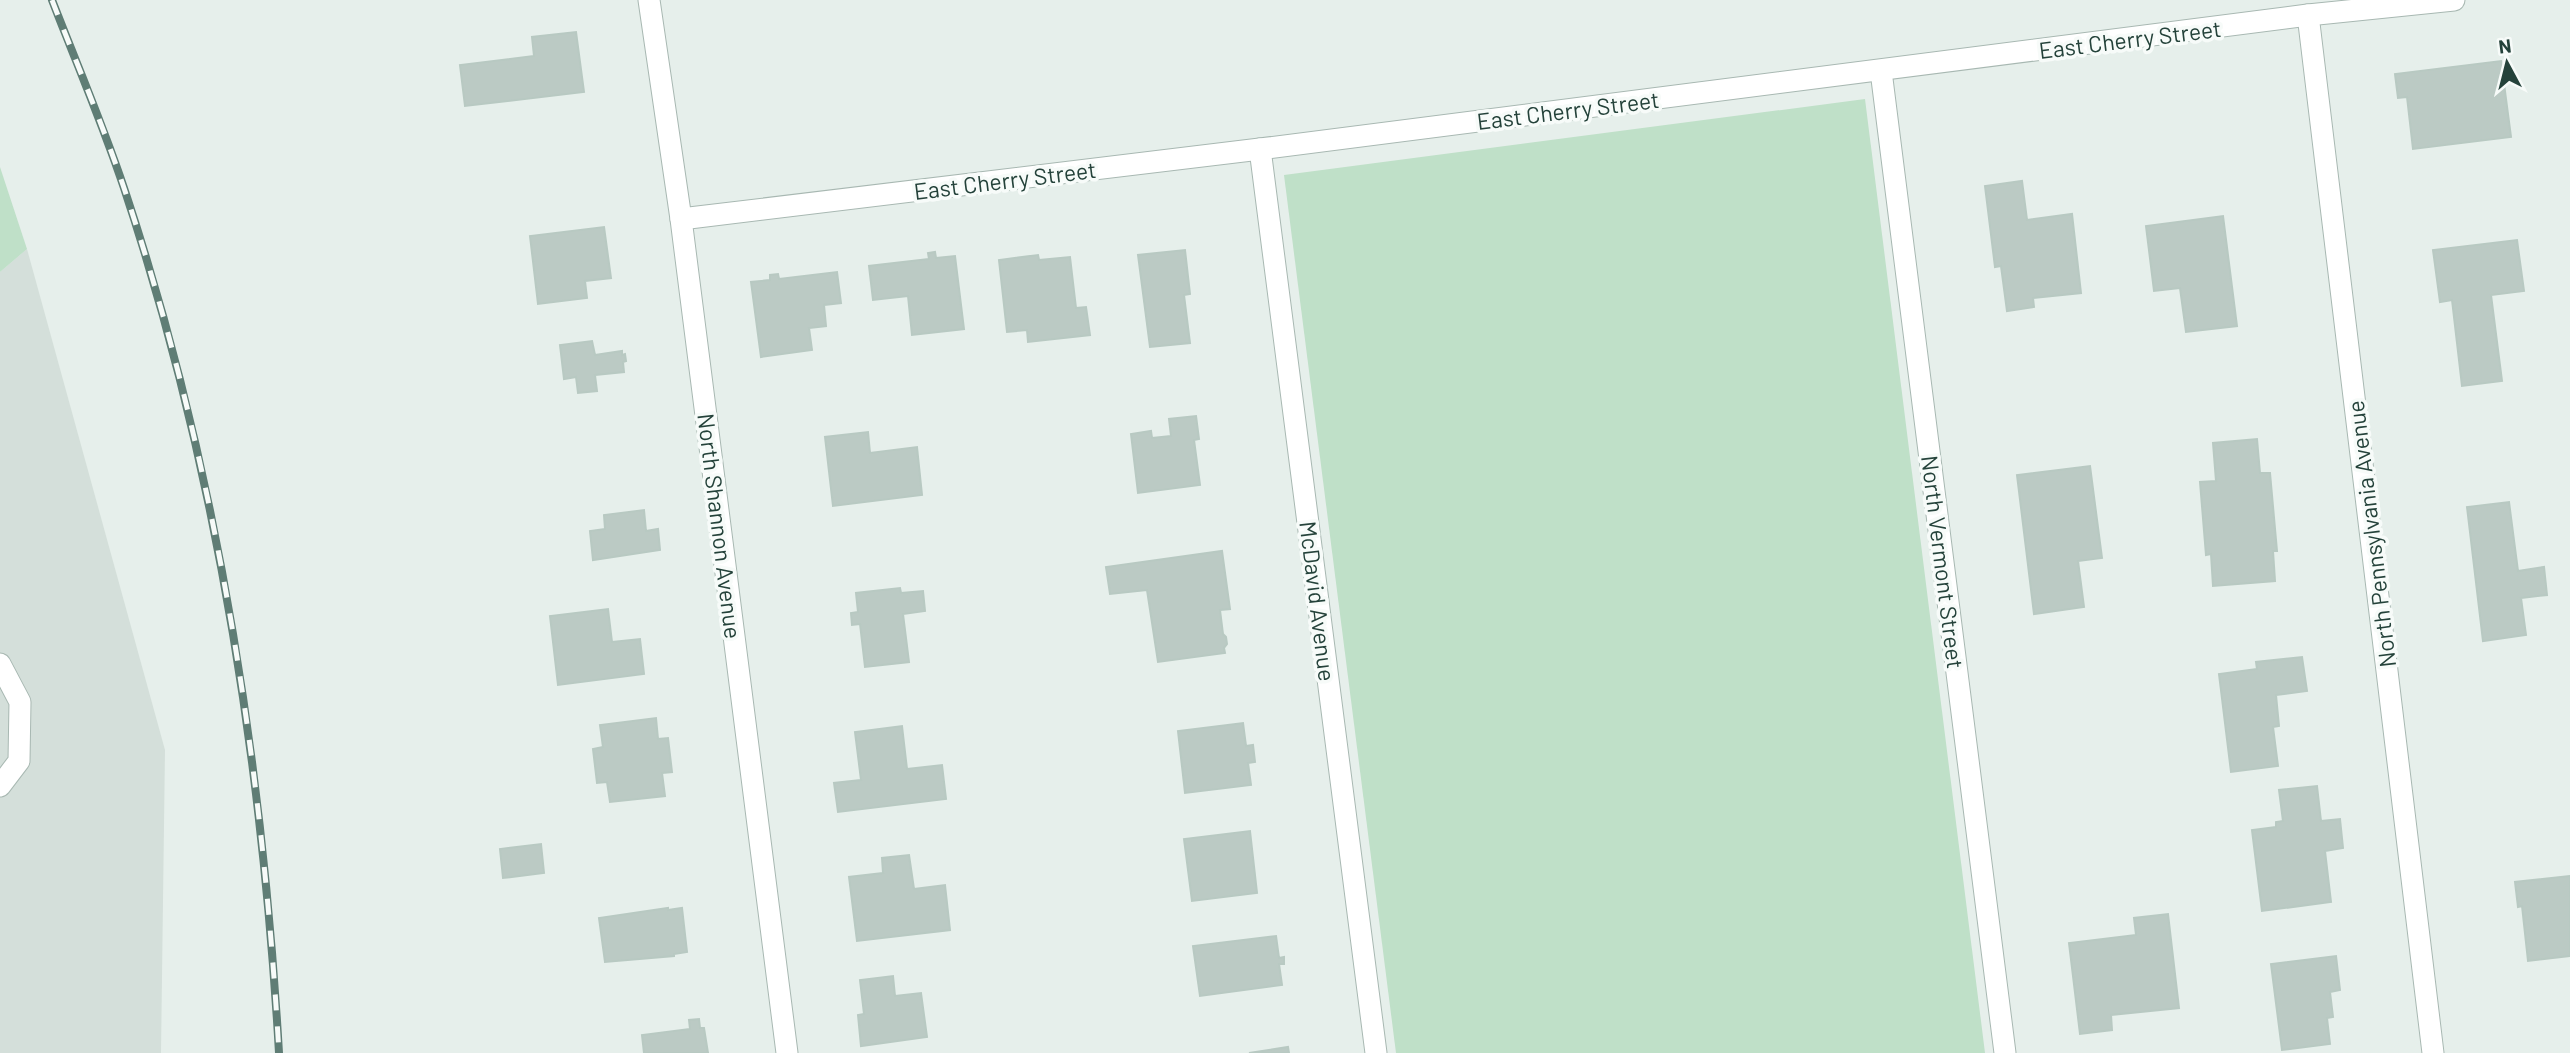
<svg xmlns="http://www.w3.org/2000/svg" width="2570" height="1053" viewBox="0 0 2570 1053" font-family="Barlow,sans-serif">
<style>
.built{fill:#d4dfda}
.green{fill:#bfe0c8}
.building{fill:#bbcac4;stroke:#b8c9c2;stroke-width:2}
.lines{fill:none;stroke-linecap:round;stroke-linejoin:round}
.service-casing{stroke:#a8b8b2;stroke-width:23}
.minor-casing{stroke:#a8b8b2;stroke-width:23}
.service{stroke:#fff;stroke-width:21}
.minor{stroke:#fff;stroke-width:21}
.rail-casing{stroke:#5f7d75;stroke-width:8}
.rail{stroke:#f7fbf9;stroke-width:5;stroke-dasharray:16;stroke-linecap:butt}
.labels{text-anchor:middle;dominant-baseline:central;stroke-width:7;stroke-linejoin:round;paint-order:stroke}
.street-label{font-size:23px;fill:#24423a;stroke:#f7fbf9}
</style>
<rect width="100%" height="100%" fill="#e6efeb"/>
<polygon class="built" points="27,249 165,750 161,1053 0,1053 0,272"/>
<g class="green">
<polygon points="1865,99 1985,1053 1396,1053 1284,175"/>
<polygon points="0,167 27,249 0,272"/>
</g>
<g class="building">
<polygon points="576,32 584,92 465,106 460,65 534,56 532,37"/>
<polygon points="2501,61 2511,137 2413,149 2407,97 2398,98 2395,74"/>
<polygon points="2022,181 2027,220 2072,214 2081,293 2033,298 2034,307 2007,311 2001,266 1995,267 1985,186"/>
<polygon points="2223,216 2237,326 2186,332 2180,288 2154,291 2146,226"/>
<polygon points="604,227 611,278 585,281 587,298 538,304 530,236"/>
<polygon points="2517,240 2524,291 2491,295 2502,381 2462,386 2452,300 2440,302 2433,250"/>
<polygon points="1185,250 1190,294 1184,295 1190,343 1150,347 1138,255"/>
<polygon points="935,252 936,258 955,256 964,329 912,335 908,296 873,300 869,266 929,259 928,253"/>
<polygon points="1038,255 1039,260 1070,257 1076,308 1086,307 1090,335 1028,342 1027,330 1007,332 999,260"/>
<polygon points="837,272 841,303 824,305 826,326 809,328 812,350 761,357 751,282 770,280 770,275 778,274 779,279"/>
<polygon points="592,341 595,355 622,351 622,355 625,354 626,361 623,362 624,372 595,375 597,391 578,393 576,377 564,379 560,345"/>
<polygon points="1196,416 1199,439 1194,440 1200,485 1138,493 1131,434 1151,431 1152,438 1171,436 1169,419"/>
<polygon points="868,432 870,453 917,447 922,495 833,506 825,437"/>
<polygon points="2257,439 2260,473 2270,473 2277,551 2273,551 2275,581 2213,586 2211,554 2206,555 2200,482 2216,481 2213,443"/>
<polygon points="2090,466 2102,558 2078,561 2084,607 2034,614 2017,475"/>
<polygon points="2509,502 2518,571 2544,567 2547,595 2521,598 2526,635 2483,641 2467,507"/>
<polygon points="644,510 646,531 658,529 660,550 593,560 590,531 605,529 604,515"/>
<polygon points="1222,551 1230,609 1220,610 1223,634 1226,637 1227,644 1224,648 1225,653 1158,662 1147,590 1110,594 1106,567"/>
<polygon points="900,588 901,593 923,591 925,611 903,614 909,662 865,667 860,624 852,625 851,613 858,612 856,593"/>
<polygon points="608,609 612,642 640,639 644,674 558,685 550,616"/>
<polygon points="2302,657 2307,691 2276,695 2279,726 2273,727 2278,766 2231,772 2219,674 2257,669 2256,662"/>
<polygon points="656,718 658,739 668,738 672,772 662,773 665,796 610,802 607,782 597,783 593,749 603,747 600,725"/>
<polygon points="1243,723 1246,746 1253,745 1255,762 1248,763 1251,785 1185,793 1178,731"/>
<polygon points="902,726 907,769 942,765 946,799 838,812 834,783 861,780 855,732"/>
<polygon points="2317,786 2321,821 2340,819 2343,848 2325,851 2331,902 2262,911 2252,830 2276,827 2276,822 2283,821 2279,790"/>
<polygon points="1250,831 1257,893 1192,901 1184,839"/>
<polygon points="541,844 544,873 503,878 500,849"/>
<polygon points="909,855 914,889 945,885 950,930 857,941 849,877 883,873 882,858"/>
<polygon points="2570,876 2570,956 2528,961 2522,906 2518,907 2515,882"/>
<polygon points="668,908 668,910 682,908 687,952 674,954 674,956 605,962 599,918"/>
<polygon points="2168,914 2179,1008 2111,1015 2112,1030 2080,1034 2069,943 2136,935 2134,918"/>
<polygon points="1276,936 1279,958 1284,957 1284,964 1279,964 1282,985 1200,996 1193,946"/>
<polygon points="2336,956 2340,990 2330,992 2333,1017 2327,1018 2330,1044 2282,1050 2271,964"/>
<polygon points="893,976 895,996 921,993 927,1037 861,1046 858,1015 864,1014 860,980"/>
<polygon points="699,1019 700,1028 704,1028 708,1053 644,1053 642,1035 690,1029 689,1020"/>
<polygon points="1288,1047 1289,1053 1249,1053"/>
</g>
<g class="lines">
<g class="service-casing">
<polyline id="service" points="0,664 20,702 19,761 0,786"/>
</g>
<g class="minor-casing">
<g id="minor">
<polyline points="649,0 681,219 787,1053"/>
<polyline points="2308,15 2433,1053"/>
<polyline points="1881,71 2005,1053"/>
<polyline points="1260,149 1376,1053"/>
<polyline points="681,219 1260,149 2308,15 2454,0"/>
</g>
</g>
<use href="#service" class="service"/>
<use href="#minor" class="minor"/>
<g class="rail-casing">
<path id="rail" d="M52,0C76,62 103,125 124,188C217,467 262,760 279,1053"/>
</g>
<use href="#rail" class="rail"/>
</g>
<g class="labels">
<g class="street-label">
<text transform="translate(2130 39) rotate(-7)">East Cherry Street</text>
<text transform="translate(1568 110) rotate(-7)">East Cherry Street</text>
<text transform="translate(1005 180) rotate(-7)">East Cherry Street</text>
<text transform="translate(720 526) rotate(83)">North Shannon Avenue</text>
<text transform="translate(2371 534) rotate(-97)">North Pennsylvania Avenue</text>
<text transform="translate(1943 562) rotate(83)">North Vermont Street</text>
<text transform="translate(1318 601) rotate(83)">McDavid Avenue</text>
</g>
</g>
<g transform="translate(2507 63) rotate(353)" stroke="#f7fbf9" stroke-width="5" paint-order="stroke">
<path d="M0-5L12 26L0 18L-12 26Z" fill="#24423a"/>
<text y="-10" font-size="19" font-weight="bold" text-anchor="middle" fill="#24423a">N</text>
</g>
</svg>
